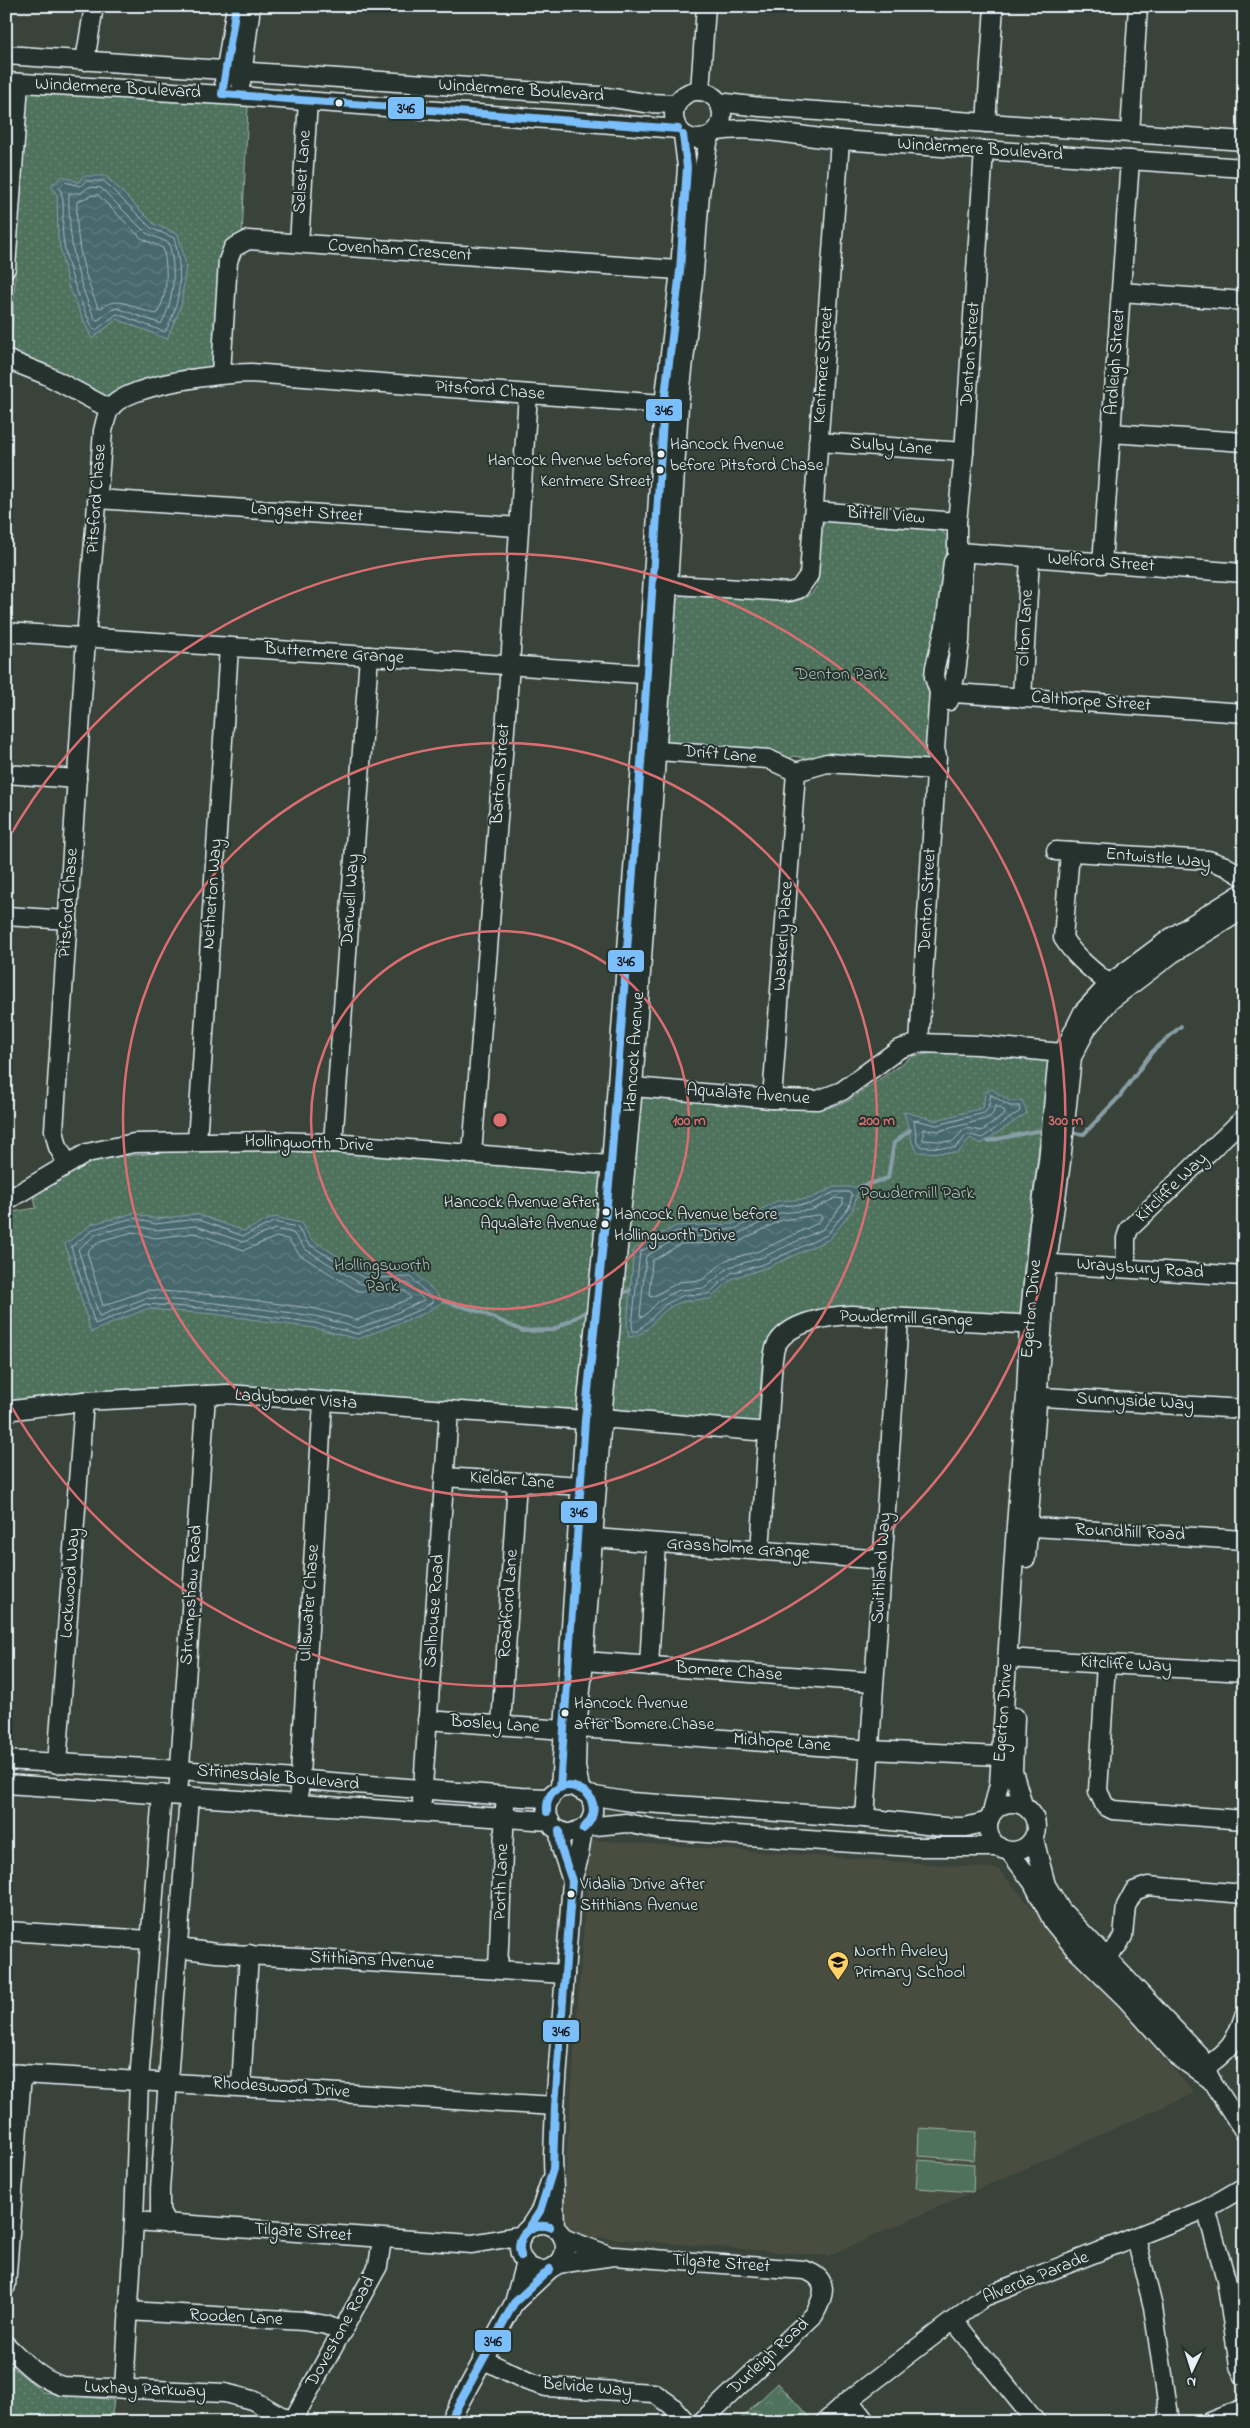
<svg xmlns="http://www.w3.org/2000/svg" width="1250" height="2428" viewBox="0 0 1250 2428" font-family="'Indie Flower',sans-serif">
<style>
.built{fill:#484e41}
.grass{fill:url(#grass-dots);stroke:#9cb2aa}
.forest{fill:url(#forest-crowns);stroke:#9cb2aa}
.garden{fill:#50725d;stroke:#9cb2aa}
.water{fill:url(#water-waves);stroke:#879ea5}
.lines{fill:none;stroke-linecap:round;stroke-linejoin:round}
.shore{stroke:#a8bac0;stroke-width:1}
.stream{stroke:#879ea5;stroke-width:4}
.minor-casing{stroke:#e8f1f8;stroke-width:21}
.minor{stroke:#26332d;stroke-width:18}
.bus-1-casing{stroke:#26332d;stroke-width:11}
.bus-1{stroke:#7abffc;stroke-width:8}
.ring{fill:none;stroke:#dc6e71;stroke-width:2.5}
.bus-dot{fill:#e8f1f8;stroke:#26332d;stroke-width:2}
.labels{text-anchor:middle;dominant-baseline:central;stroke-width:4;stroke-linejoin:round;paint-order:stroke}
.bus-label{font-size:17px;fill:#e8f1f8;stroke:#26332d;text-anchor:start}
.street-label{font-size:18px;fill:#e8f1f8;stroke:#26332d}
.park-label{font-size:18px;fill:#abbeba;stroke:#26332d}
.poi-label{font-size:18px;fill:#e8f1f8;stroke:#26332d;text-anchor:start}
.centre{fill:#dc6e71;stroke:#26332d;stroke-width:2.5}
.ring-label{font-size:15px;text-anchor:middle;font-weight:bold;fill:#dc6e71;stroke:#26332d;stroke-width:4;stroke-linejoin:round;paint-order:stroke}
.line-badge{stroke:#26332d;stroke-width:2}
.pale-badge-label{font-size:14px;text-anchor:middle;font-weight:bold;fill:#111}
</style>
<defs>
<pattern id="grass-dots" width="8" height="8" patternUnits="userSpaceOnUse" patternTransform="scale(1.25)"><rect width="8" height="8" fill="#50725d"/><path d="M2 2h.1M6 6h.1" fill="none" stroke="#698775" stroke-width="1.8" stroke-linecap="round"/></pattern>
<pattern id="forest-crowns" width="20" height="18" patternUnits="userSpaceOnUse" patternTransform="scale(1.25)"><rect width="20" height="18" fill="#50725d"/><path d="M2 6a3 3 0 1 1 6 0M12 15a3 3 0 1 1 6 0" fill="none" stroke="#698775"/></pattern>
<pattern id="water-waves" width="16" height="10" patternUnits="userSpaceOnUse" patternTransform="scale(1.25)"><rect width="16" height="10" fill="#47676d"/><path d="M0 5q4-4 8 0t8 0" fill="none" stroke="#627d83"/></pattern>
</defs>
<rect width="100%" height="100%" fill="#3a4339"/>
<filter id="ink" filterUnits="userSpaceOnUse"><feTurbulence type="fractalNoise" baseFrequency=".02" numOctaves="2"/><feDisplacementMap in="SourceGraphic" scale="10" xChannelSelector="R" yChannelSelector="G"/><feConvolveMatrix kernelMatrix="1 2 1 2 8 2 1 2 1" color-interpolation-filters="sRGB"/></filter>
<g filter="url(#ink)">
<polygon class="built" points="590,1840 998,1869 1194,2093 828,2256 561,2234"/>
<g class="grass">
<polygon points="35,90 248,106 242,236 221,251 217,369 110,399 11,353 24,100"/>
<path d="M826,520L936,525L949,538L928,671L931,691L932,766L816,760L794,756L787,760L670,744L665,739L674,604L682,594L689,592L789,602C799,601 811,597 816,587C820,577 821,539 822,527Z"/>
<path d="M942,1052L1050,1060L1024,1263L1022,1317L844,1306C824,1309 779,1318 769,1339C758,1365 761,1395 760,1423L612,1410L639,1094L813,1109L828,1108L848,1101L913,1056Z"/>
<path d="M198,1150C333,1149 468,1162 603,1171L581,1410L222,1388L6,1411V1213L36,1208L34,1196L59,1175L96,1158Z"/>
<polygon points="6,2362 43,2392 114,2400 111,2422 6,2422"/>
</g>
<polygon class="forest" points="778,2383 809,2417 804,2422 737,2422"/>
<g class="garden">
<polygon points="919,2128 976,2132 974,2160 918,2156"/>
<polygon points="918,2160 974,2164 973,2192 916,2188"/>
</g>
<g class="water">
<polygon points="63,176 78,182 83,176 106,176 154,224 178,234 186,265 181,306 167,339 117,319 92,339 68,285 58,237 57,195 51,186"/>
<polygon points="992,1089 1011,1102 1022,1100 1027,1113 981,1144 970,1138 958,1153 918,1152 913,1145 904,1112 936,1120 983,1108 985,1092"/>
<path d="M834,1187H859L853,1209L830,1239L766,1268L733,1278L710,1299C695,1300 682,1299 669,1308C654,1317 648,1336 629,1337L627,1325L634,1249L676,1226L733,1224L777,1201L809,1199Z"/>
<polygon points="134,1213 156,1219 197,1214 244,1231 274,1217 301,1223 311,1239 366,1274 413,1271 444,1301 425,1313 358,1339 314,1328 214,1314 146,1309 91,1332 65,1244 92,1224"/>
</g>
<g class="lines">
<g class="shore">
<path d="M86,181H104L151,228L174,238C183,270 182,302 165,332L117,314L96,330L93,329C79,299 67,269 63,237C61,221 67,202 59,187L65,182L80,186Z"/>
<path d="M89,187L101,188L146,233L169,243C176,269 175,299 161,324L117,308L111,310L98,320L95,319C76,278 68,238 69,193H81Z"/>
<path d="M93,195H98L141,238L163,248C168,269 168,295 157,314C136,311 121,293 101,308L98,307C83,274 75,238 77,202Z"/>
<path d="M991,1095L1010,1106H1019L1020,1111L982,1138C962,1133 970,1133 955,1148L922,1147L917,1143L914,1120L937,1125L984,1113L988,1109Z"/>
<polygon points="996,1106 1005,1111 1005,1114 982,1131 966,1128 952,1142 923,1140 923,1129 939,1131 986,1119 992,1115"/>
<polygon points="835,1192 849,1192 852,1195 849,1207 827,1235 764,1264 731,1273 708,1294 684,1295 666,1304 638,1331 633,1331 632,1325 640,1252 677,1231 735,1229 778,1206 810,1204"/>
<polygon points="836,1198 843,1199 843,1204 823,1229 761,1258 729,1267 705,1288 679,1290 661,1299 643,1317 640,1316 646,1256 679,1237 736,1235 780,1213 811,1210"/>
<polygon points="820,1215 822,1218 818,1223 759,1251 726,1260 702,1280 679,1282 652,1297 649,1296 652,1261 681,1244 738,1242 782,1220"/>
<polygon points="134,1218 155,1224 197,1219 243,1236 274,1222 297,1227 308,1244 364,1278 411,1277 434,1301 422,1309 358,1334 315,1323 214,1309 146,1304 95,1324 71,1247 94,1229"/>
<polygon points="134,1225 155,1230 196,1226 243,1242 275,1229 293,1233 305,1249 361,1284 408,1283 424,1300 379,1321 358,1328 315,1316 215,1303 146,1298 99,1316 78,1249 97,1234"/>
<polygon points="134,1232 155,1238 195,1233 244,1250 276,1237 288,1239 300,1255 358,1291 405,1291 411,1298 358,1320 316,1309 215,1295 147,1290 103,1306 87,1252 100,1241"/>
</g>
<g class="stream">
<polyline points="1069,1133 1084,1134 1120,1096 1152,1052 1181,1026"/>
<polyline points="988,1141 1036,1131 1047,1132"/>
<polyline points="859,1187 888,1178 894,1143 910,1130"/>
<polyline points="620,1295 630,1290"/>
<polyline points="444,1301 481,1312 523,1331 553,1330 589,1310"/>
</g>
<g class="minor-casing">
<g id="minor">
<polyline points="6,55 599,96 646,103 677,104"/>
<polyline points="85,61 94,6"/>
<polyline points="224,81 236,6"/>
<polyline points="6,82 239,96 678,129"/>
<polyline points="241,83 251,6"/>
<circle cx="698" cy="115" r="24"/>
<polyline points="700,91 706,6"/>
<polyline points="718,102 760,107 1244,141"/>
<polyline points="986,123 994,6"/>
<path d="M717,131C758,125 798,137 840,140L1244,168"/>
<polyline points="1130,133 1138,6"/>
<polyline points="299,243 308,101"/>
<polyline points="6,268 19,83"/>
<polyline points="1121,292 1244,301"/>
<polyline points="6,359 46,375 110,409"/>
<polyline points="221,373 228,261 233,248 248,240 692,271"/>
<polyline points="1111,433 1244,442"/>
<polyline points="818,442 964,452"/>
<polyline points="97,499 518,527"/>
<polyline points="814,511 957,522"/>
<polyline points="958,552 1244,573"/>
<polyline points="1102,564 1130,160"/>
<polyline points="658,584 789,592 799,589 809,575 840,140"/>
<polyline points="6,632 656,675"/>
<polyline points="939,692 1244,713"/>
<polyline points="1022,698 1030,558"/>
<polyline points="949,701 956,673 960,641 963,563 957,557"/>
<polyline points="645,750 768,759 796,772"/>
<polyline points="796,772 827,763 936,770"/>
<polyline points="6,774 77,779"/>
<polyline points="1056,851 1208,860 1225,866 1244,877"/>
<path d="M1070,852L1063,938C1075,957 1092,970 1109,984"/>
<polyline points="6,916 68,920"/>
<polyline points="919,1043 937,757 935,749 939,692 934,677 935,667 945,627 953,562 957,557 957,522 964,452 984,150"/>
<polyline points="622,1086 772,1099 818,1100 842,1091 899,1049 919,1043 978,1045 1062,1053 1071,1057"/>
<polyline points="772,1099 796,772"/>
<polyline points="197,1142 229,647"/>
<polyline points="333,1143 369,656"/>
<polyline points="472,1154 510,665 528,394"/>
<path d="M67,1163L58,1147L54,1130L86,638L103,431C105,424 106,415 110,409C125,384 223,373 251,373L676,405"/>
<polyline points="6,1201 87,1153 134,1143 271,1141 333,1143 622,1166"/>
<polyline points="1037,1263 1244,1276"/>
<polyline points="1126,1268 1126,1238 1129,1229 1244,1118"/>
<polyline points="1027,1396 1244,1409"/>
<polyline points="6,1411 84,1401 227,1394 585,1420"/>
<polyline points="602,1418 768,1432"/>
<polyline points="444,1477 581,1486"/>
<polyline points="1017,1526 1244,1540"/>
<polyline points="594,1538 883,1560"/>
<path d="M760,1551L773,1359C774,1354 774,1348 777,1344C789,1322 829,1316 851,1315L1040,1325"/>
<polyline points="1026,1558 1047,1263 1061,1162 1072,1057 1087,1028 1111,1000 1173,953 1244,909"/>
<polyline points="1007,1658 1244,1672"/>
<polyline points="584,1661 874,1682"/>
<polyline points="1106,1664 1098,1791 1105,1806 1113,1810 1244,1820"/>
<polyline points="649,1666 656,1543"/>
<polyline points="1015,1717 1013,1771 1023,1805"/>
<polyline points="427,1720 564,1730"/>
<polyline points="501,1725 517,1482"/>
<polyline points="567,1727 870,1750 1000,1756"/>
<polyline points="6,1760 180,1770 521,1797 549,1798"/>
<polyline points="57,1764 84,1401"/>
<polyline points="6,1784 549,1821"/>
<polyline points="560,1788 585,1420 611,1164 642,750 664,404 680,271 687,167 683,135"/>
<polyline points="580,1788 576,1767 577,1728 584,1661 602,1418 633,1087 668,585 679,405 694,272 700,193 709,137"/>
<polyline points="299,1791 323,1402"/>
<polyline points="178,1795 206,1395"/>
<path d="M589,1795C595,1807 595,1816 586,1827L571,1833H565L553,1827L546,1813L547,1805L552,1794L560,1788L573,1786L589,1795L631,1802L865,1818L944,1827H966L989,1821"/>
<polyline points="422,1801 449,1411"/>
<circle cx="1012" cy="1827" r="24"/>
<polyline points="992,1813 999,1784 1016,1526 1026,1396 1029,1324 1039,1224 1048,1161 1057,1065 1083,1012 1109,984 1172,937 1244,892"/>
<polyline points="865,1818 899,1319"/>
<polyline points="586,1827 626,1823 661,1830 912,1847 999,1847"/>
<polyline points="559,1831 561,1848 572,1881"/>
<polyline points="1034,1839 1046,1885 1061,1910 1199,2055 1211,2080 1244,2131"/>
<polyline points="1010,1852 1033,1883 1053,1922 1075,1949 1126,1999 1177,2056 1208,2078"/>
<polyline points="6,1931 150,1940"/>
<polyline points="178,1948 216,1953 565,1974"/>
<polyline points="1098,1965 1118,1945 1123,1936 1126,1906 1134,1891 1148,1886 1244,1894"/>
<polyline points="498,1969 505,1807"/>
<path d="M1200,2072C1226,2051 1233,2050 1244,2016"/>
<polyline points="6,2073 555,2106"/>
<polyline points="241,2086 249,1954"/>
<polyline points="1206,2209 1226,2279 1239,2366 1244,2376"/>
<polyline points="134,2221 472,2244 523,2235"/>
<polyline points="167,2224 160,2211 160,2189 189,1796"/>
<circle cx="542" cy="2247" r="23"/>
<polyline points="529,2228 540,2211 550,2182"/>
<polyline points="555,2228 553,2156 555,2106 572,1881 578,1861 583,1829"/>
<polyline points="563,2238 606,2254"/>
<polyline points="1136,2238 1153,2307 1170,2422"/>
<path d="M558,2264L614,2256L804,2270C830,2278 825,2295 814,2315L701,2422"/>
<polyline points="6,2286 22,2074"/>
<polyline points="514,2303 550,2269"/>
<polyline points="128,2311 303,2321 326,2325 343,2332"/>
<polyline points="954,2321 1036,2422"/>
<path d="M6,2345C24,2362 38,2378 62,2386L225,2393L252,2400L292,2422"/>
<polyline points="482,2359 527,2381 546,2387 654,2393 671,2405 686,2422"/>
<polyline points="124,2389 134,2221 139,2081 162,1794"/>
<polyline points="849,2400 866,2422"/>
<polyline points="292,2422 378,2266 382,2239"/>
<polyline points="449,2422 514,2303 525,2262"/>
<polyline points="825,2422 849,2400 984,2297 1206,2209 1244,2187"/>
<polyline points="1209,2422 1244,2408"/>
</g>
</g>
<use href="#minor" class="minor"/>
<g class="bus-1-casing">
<g id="bus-1">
<polyline points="236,6 222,94 678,129"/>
<polyline points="560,1788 585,1420 611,1164 642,750 664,404 680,271 687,167 683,135"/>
<path d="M547,1812C544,1764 621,1791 583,1829"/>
<path d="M583,1829C595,1819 595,1809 589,1795"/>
<polyline points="529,2228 540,2211 553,2169 555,2106 572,1881 561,1848 559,1831"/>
<path d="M521,2256C513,2236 532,2221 550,2227"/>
<path d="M521,2256C515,2236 532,2222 550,2227"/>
<polyline points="449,2422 514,2303 550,2269"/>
</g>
</g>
<use href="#bus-1" class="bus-1"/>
</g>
</g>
<g class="ring">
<circle cx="500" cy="1120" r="189"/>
<circle cx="500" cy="1120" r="377"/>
<path d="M7 841A566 566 0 1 1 7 1399"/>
</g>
<defs>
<g id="school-pin" transform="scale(1.125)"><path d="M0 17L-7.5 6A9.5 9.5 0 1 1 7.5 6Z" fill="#ffd166" stroke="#26332d"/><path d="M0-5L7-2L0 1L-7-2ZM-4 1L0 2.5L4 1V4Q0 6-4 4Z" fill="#111"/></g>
</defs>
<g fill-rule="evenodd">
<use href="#school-pin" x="838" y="1962"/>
</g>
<g class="bus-dot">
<circle cx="339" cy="103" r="4.5"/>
<circle cx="661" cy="454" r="4.5"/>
<circle cx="660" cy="470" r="4.5"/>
<circle cx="606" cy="1212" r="4.5"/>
<circle cx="605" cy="1224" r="4.5"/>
<circle cx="565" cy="1713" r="4.5"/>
<circle cx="571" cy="1894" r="4.5"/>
</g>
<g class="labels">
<g class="bus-label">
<text x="670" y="444">Hancock Avenue<tspan x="670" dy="21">before Pitsford Chase</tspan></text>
<text x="651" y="460" text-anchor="end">Hancock Avenue before<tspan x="651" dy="21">Kentmere Street</tspan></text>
<text x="597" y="1202" text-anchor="end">Hancock Avenue after<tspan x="597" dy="21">Aqualate Avenue</tspan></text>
<text x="614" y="1214">Hancock Avenue before<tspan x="614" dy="21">Hollingworth Drive</tspan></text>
<text x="574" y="1703">Hancock Avenue<tspan x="574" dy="21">after Bomere Chase</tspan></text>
<text x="580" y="1884">Vidalia Drive after<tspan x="580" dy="21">Stithians Avenue</tspan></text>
</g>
<g class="street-label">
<text transform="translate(118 89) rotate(3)">Windermere Boulevard</text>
<text transform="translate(521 91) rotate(4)">Windermere Boulevard</text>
<text transform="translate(980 150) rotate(4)">Windermere Boulevard</text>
<text transform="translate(303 172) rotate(-86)">Selset Lane</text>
<text transform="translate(400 251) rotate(4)">Covenham Crescent</text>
<text transform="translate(971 354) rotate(-86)">Denton Street</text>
<text transform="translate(1116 362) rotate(-86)">Ardleigh Street</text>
<text transform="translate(824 365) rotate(-86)">Kentmere Street</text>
<text transform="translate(490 391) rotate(4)">Pitsford Chase</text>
<text transform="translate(891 447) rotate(4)">Sulby Lane</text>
<text transform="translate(97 499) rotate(-86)">Pitsford Chase</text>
<text transform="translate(307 513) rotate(4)">Langsett Street</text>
<text transform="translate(886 516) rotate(4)">Bittell View</text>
<text transform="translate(1101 563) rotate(4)">Welford Street</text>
<text transform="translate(1026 628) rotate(-87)">Olton Lane</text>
<text transform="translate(334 654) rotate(4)">Buttermere Grange</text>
<text transform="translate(1091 702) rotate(4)">Calthorpe Street</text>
<text transform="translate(720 755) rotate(5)">Drift Lane</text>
<text transform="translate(501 774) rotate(-86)">Barton Street</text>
<text transform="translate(1158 859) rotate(5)">Entwistle Way</text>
<text transform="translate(213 894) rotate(-86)">Netherton Way</text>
<text transform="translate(351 900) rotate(-86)">Darwell Way</text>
<text transform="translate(928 900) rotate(-87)">Denton Street</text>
<text transform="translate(69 903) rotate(-86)">Pitsford Chase</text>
<text transform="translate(784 936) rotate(-86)">Waskerly Place</text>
<text transform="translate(635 1052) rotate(-86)">Hancock Avenue</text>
<text transform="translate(748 1095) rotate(4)">Aqualate Avenue</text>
<text transform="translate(309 1144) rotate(2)">Hollingworth Drive</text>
<text transform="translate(1172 1188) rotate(-44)">Kitcliffe Way</text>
<text transform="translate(1140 1269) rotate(4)">Wraysbury Road</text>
<text transform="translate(1032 1309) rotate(-85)">Egerton Drive</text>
<text transform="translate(906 1319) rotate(2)">Powdermill Grange</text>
<text transform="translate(296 1400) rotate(4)">Ladybower Vista</text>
<text transform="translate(1135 1402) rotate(3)">Sunnyside Way</text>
<text transform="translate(512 1481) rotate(4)">Kielder Lane</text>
<text transform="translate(1130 1533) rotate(3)">Roundhill Road</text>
<text transform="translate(738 1549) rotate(4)">Grassholme Grange</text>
<text transform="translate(882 1568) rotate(-86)">Swithland Way</text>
<text transform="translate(71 1583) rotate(-86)">Lockwood Way</text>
<text transform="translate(192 1595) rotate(-86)">Strumpshaw Road</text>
<text transform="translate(310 1603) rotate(-86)">Ullswater Chase</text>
<text transform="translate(509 1604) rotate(-86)">Roadford Lane</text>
<text transform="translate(435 1611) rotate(-86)">Salhouse Road</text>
<text transform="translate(1126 1665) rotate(3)">Kitcliffe Way</text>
<text transform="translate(729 1672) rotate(4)">Bomere Chase</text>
<text transform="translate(1004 1713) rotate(-86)">Egerton Drive</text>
<text transform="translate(495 1725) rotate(4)">Bosley Lane</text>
<text transform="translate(782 1743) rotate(4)">Midhope Lane</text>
<text transform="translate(278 1778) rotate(5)">Strinesdale Boulevard</text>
<text transform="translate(502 1882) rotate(-88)">Porth Lane</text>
<text transform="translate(372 1961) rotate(3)">Stithians Avenue</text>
<text transform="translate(281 2088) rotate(4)">Rhodeswood Drive</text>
<text transform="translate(303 2233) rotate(4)">Tilgate Street</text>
<text transform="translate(721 2264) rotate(4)">Tilgate Street</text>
<text transform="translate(1036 2278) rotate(-22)">Alverda Parade</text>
<text transform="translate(236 2318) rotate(3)">Rooden Lane</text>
<text transform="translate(341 2332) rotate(-61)">Dovestone Road</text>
<text transform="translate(769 2357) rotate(-43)">Durleigh Road</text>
<text transform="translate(587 2388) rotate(5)">Belvide Way</text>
<text transform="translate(145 2390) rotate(2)">Luxhay Parkway</text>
</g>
<g class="park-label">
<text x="841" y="675">Denton Park</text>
<text x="917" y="1194">Powdermill Park</text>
<text x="382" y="1266">Hollingsworth<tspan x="382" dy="21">Park</tspan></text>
</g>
<g class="poi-label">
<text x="854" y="1952">North Aveley<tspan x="854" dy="21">Primary School</tspan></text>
</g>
</g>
<circle cx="500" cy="1120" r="8" class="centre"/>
<g class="ring-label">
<text x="689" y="1125">100 m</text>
<text x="877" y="1125">200 m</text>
<text x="1066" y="1125">300 m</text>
</g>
<g class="line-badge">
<rect x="387" y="96" width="38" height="24" rx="5" fill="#7abffc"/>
<rect x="645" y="398" width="38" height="24" rx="5" fill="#7abffc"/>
<rect x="607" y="949" width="38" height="24" rx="5" fill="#7abffc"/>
<rect x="560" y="1500" width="38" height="24" rx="5" fill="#7abffc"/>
<rect x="542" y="2019" width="38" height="24" rx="5" fill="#7abffc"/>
<rect x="474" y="2329" width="38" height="24" rx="5" fill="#7abffc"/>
</g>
<g class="pale-badge-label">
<text x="406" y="113">346</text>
<text x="664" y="415">346</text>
<text x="626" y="966">346</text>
<text x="579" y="1517">346</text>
<text x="561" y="2036">346</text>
<text x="493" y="2346">346</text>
</g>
<rect width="1250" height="2428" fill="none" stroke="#26332d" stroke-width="25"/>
<rect x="12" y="12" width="1225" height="2403" fill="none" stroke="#e8f1f8" stroke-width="2" filter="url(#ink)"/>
<g transform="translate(1192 2370) rotate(184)" stroke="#26332d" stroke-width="4" paint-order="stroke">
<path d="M0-4L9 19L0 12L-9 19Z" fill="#e8f1f8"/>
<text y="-8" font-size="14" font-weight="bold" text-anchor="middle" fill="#e8f1f8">N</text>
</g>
</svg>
